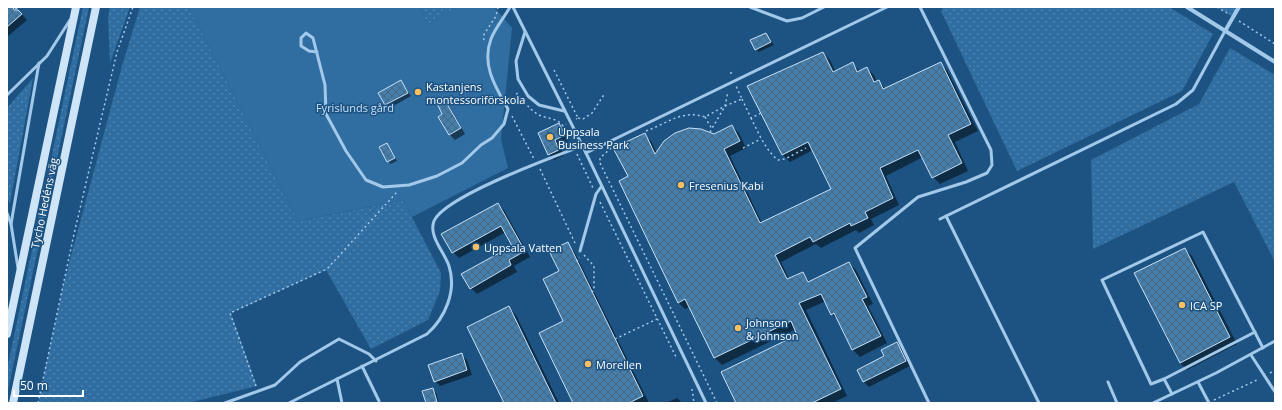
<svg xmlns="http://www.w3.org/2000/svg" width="1282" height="410" viewBox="0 0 1282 410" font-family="'Open Sans',sans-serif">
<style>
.grass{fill:url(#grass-dots)}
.garden{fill:#306da1}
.shadow{fill:#0007}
.building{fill:url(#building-cross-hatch);stroke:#c7e1f7}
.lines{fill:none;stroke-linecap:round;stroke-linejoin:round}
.path{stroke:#a2c9ea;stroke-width:1.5;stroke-dasharray:2 3;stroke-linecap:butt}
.service{stroke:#a2c9ea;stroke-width:3}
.minor{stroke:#a2c9ea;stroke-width:4}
.secondary{stroke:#cee4f7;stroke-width:8}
.poi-dot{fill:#fabf60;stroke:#1d5382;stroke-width:1.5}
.labels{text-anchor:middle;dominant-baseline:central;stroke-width:3;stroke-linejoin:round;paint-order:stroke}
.poi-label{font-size:11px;fill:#fff;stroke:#1d5382;text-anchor:start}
.park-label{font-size:11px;fill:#c7e1f7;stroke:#1d5382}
.street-label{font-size:11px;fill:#fff;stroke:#1d5382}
</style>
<defs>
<pattern id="grass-dots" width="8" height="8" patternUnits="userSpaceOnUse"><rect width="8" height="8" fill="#306da1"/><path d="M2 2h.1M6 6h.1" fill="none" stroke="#4f83af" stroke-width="1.8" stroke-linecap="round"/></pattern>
<pattern id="building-cross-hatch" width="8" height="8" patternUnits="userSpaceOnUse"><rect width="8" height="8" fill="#457dab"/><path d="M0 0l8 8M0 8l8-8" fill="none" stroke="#486780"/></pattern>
</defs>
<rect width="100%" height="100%" fill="#1d5382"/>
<g class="grass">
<polygon points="83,7 89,7 7,395 7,369"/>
<polygon points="110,7 130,7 110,63 108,17"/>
<polygon points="140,7 189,7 298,221 403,200 441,273 440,291 428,320 371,349 326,270 231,313 257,386 188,403 38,403 63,286 122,66"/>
<polygon points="420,7 457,7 427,25"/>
<polygon points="943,7 1169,7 1213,34 1182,91 1017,171 941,11"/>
<polygon points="1217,7 1239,7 1233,17"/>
<polygon points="1230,48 1275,75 1275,262 1234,182 1093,249 1091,160 1199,104"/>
<polygon points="33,78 10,203 7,198 7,108"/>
</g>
<polygon class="garden" points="189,7 420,7 427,25 457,7 494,7 512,28 501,139 508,168 412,217 403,200 298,221"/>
<g class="shadow">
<polygon points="7,7 15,7 27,20 7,37"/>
<polygon points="766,34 774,45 759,52 756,49"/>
<polygon points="823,53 830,60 835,71 852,63 860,72 867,68 874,75 877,82 878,81 886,89 940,63 947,70 978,131 955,142 968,171 940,184 933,177 923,157 886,176 899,205 871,219 874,225 859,233 856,230 821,248 816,244 781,262 789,279 802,273 810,282 849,263 856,270 873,304 868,306 887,343 860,357 853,350 838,320 832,314 826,301 806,310 847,396 832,403 738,403 799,335 796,329 722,365 715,358 690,307 685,309 678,302 629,177 644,135 651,141 657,153 714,135 732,126 739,133 746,148 730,156 762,223 832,190 813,150 790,162 783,155 748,86"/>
<polygon points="401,82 411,96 390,108 386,104"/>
<polygon points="443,98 448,104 465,134 455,140 449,134 443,115"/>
<polygon points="559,124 564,129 569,141 559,145 564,155 554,160 549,154"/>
<polygon points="387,144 397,161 391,164 388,161"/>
<polygon points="498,204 504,210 530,257 514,266 517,272 477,294 471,288 513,246 506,232 459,258 453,252"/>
<polygon points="567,244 574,251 649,403 574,403 560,272"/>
<polygon points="1185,249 1192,256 1237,344 1187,370 1180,363"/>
<polygon points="509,308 516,315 559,403 505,403"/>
<polygon points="897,344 902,349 910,366 869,387 864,382"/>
<polygon points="462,355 467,360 472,375 440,386 435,381"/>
<polygon points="433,389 436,393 439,403 427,403 424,392"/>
<polygon points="677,398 682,403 666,403"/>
</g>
<g class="building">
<polygon points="7,7 13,7 14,10 18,10 22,14 7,27"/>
<polygon points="766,33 771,42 755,50 750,40"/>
<polygon points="823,52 833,72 853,62 857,72 867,67 874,82 879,80 883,89 941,62 971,124 948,135 962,163 932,178 918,150 880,168 893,198 865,212 868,218 851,226 850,223 813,242 810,237 775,255 787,279 803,272 808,282 849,262 867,297 862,299 881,336 852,350 834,313 831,315 821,294 799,303 841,389 812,403 736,403 721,372 797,335 791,321 714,358 685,299 678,303 619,181 628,176 613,148 645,133 655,154 664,141 675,133 689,128 701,129 714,134 732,125 740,141 724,149 760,223 831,189 808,142 782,155 747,86"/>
<polygon points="401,80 408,93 385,105 378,93"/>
<polygon points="443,97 461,128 449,135 438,117 442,114 436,101"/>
<polygon points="559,123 565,135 555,140 559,150 548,155 538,133"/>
<polygon points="387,143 395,158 387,162 379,147"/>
<polygon points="498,203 525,251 509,260 511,265 470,289 461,274 512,246 501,226 452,253 441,234"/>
<polygon points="568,242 643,396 629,403 573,403 539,333 563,321 543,279 559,271 549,251"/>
<polygon points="1185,248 1230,337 1180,363 1134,273"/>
<polygon points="509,306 556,403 504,403 467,327"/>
<polygon points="897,342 906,361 863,382 857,370 884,356 881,350"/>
<polygon points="462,353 467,370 434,382 428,365"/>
<polygon points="433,388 437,402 426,403 422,391"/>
</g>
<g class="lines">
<g class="path">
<polyline points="1217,7 1227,13"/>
<polyline points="1239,21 1275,44"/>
<polyline points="484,40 483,36 496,16 498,7"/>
<polyline points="554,70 578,118 576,119"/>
<polyline points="731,72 731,76"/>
<polyline points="742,99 751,118 761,113"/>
<path d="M524,102C529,107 533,112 539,115C547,119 558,118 563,126L566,124"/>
<polyline points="511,103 518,92"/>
<polyline points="512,116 534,159"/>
<polyline points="705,117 712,129"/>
<polyline points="578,118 583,119 592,113 605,93"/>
<path d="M751,118C758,132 766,151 778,160L785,159L806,148"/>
<path d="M646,131C666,124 683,109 705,117L725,106L728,92"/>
<polyline points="710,132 725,106 742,99 736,86"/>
<polyline points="611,148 600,158 600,163 717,403"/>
<polyline points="743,148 761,139"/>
<polyline points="577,154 593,188"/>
<polyline points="540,169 575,243"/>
<polyline points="600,202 677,359"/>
<polyline points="584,255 594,266 594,290 592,292"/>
<polyline points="577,262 579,257"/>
<polyline points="615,339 657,319"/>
<polyline points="1270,373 1275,370"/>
<polyline points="256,386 230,313 327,269 397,192"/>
<polyline points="692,389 694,403"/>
<polyline points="1214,400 1259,379"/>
<polyline points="38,403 74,234 117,52 133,7"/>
</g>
<g class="service">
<polyline points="513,7 586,153 706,403"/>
<polyline points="750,7 787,21 802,18 824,7"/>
<polyline points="920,7 991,150 992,165 987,173 966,182 918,197 855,248 929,403"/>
<polyline points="16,8 17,7"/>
<polyline points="525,32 516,61 518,79 528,96 539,105 564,111"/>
<path d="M317,52L309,51L301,46V38L306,33L313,38L325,85L326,114L346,151L366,180L383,187L409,185L437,176L462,163L481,145L492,138L504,124L508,109C496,88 481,65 491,39C495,28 504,18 510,7"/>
<polyline points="7,95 47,56 70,20"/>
<polyline points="586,153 887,7"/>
<polyline points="7,213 11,224 18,268"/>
<polyline points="946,216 1039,403"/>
<polyline points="940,219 1176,104 1193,90 1225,31"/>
<polyline points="11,224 39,63"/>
<polyline points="580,251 596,194 601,187"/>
<polyline points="1251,355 1275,392"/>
<polyline points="362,366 379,401"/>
<polyline points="337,379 342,403"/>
<polyline points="1164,379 1255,332"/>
<polyline points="1108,382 1117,403"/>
<polyline points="1198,382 1209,403"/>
<polyline points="1172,394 1164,379 1151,384 1102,280 1203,232 1263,348"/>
<polyline points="225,403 275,385 300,362 339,339 369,354 376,361"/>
<path d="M289,403L427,334C445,318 457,291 449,266C445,253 428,236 434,221C445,196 553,157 582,146"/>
<polyline points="1153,403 1216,373 1275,341"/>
</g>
<g class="minor">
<polyline points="1187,7 1275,62"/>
<polyline points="1225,31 1239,7"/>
</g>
<g class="secondary">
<polyline points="7,334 76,7"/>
<polyline points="13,403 96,7"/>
</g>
</g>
<g class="poi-dot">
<circle cx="418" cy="92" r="4"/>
<circle cx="550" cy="137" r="4"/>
<circle cx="681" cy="185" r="4"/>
<circle cx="476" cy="247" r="4"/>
<circle cx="1182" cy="305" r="4"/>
<circle cx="738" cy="328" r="4"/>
<circle cx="588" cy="364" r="4"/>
</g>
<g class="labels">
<g class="poi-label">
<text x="426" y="86">Kastanjens<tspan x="426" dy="13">montessoriförskola</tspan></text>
<text x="558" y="131">Uppsala<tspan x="558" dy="13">Business Park</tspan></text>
<text x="689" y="185">Fresenius Kabi</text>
<text x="484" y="247">Uppsala Vatten</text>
<text x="1190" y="305">ICA SP</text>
<text x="746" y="322">Johnson<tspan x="746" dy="13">&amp; Johnson</tspan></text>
<text x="596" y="364">Morellen</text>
</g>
<g class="park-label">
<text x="355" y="107">Fyrislunds gård</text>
</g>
<g class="street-label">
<text transform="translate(44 203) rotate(-78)">Tycho Hedéns väg</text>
</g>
</g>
<rect width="1282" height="410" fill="none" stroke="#ffffff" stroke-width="16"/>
<path d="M14 390v6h69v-6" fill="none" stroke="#ffffff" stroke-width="2"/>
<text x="20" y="390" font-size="12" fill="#ffffff" stroke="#1d5382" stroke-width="3" paint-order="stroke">50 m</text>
</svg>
